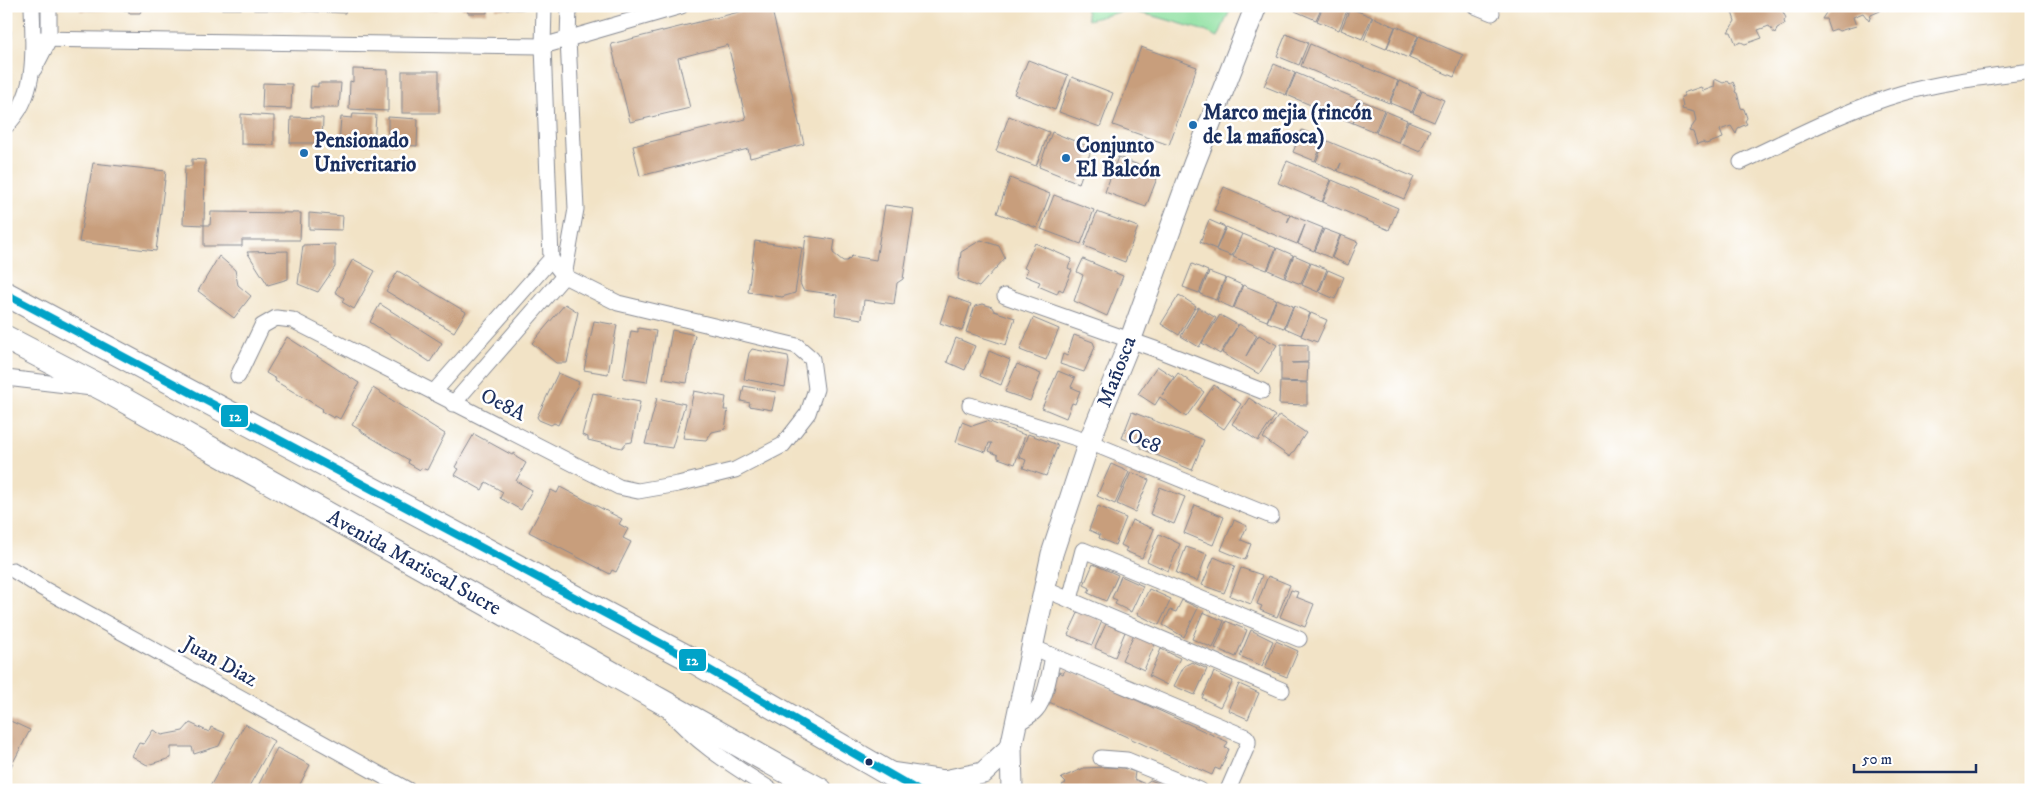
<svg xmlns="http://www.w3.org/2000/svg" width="2037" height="796" viewBox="0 0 2037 796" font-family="'IM FELL DW Pica',serif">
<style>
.green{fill:#8ee0a0;stroke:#54887f}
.building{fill:#c89e7c}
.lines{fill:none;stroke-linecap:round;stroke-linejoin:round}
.street-casing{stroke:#868992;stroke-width:17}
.secondary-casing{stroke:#868992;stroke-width:23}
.primary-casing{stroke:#868992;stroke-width:26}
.street{stroke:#fff;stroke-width:15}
.secondary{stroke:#fff;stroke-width:21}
.primary{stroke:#fff;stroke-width:24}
.bus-1-casing{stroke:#fff;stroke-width:11}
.bus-1{stroke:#01a3c8;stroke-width:8}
.poi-dot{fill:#1f6fb2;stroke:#fff;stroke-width:2}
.bus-dot{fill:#1b2f5e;stroke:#fff;stroke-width:2}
.labels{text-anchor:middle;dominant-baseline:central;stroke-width:5;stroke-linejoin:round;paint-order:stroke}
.poi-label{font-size:21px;font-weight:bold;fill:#1b2f5e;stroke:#fff;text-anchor:start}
.street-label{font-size:21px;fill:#1b2f5e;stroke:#fff}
.line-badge{stroke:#fff;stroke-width:2}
.badge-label{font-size:14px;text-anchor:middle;font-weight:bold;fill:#fff}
</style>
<rect width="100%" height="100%" fill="#fff"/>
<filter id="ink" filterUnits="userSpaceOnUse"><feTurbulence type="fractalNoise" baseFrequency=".02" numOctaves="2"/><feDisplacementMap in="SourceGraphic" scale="10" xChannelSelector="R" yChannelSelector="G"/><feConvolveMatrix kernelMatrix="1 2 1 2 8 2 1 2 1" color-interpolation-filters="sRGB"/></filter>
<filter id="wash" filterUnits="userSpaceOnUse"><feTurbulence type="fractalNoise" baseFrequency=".0096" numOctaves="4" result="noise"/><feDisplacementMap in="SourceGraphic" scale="20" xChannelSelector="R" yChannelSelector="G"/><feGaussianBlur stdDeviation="1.12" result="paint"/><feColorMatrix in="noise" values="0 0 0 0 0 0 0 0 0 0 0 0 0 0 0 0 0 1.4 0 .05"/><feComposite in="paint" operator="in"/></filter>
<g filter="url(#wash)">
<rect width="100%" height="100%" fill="#f2e3c6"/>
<polygon class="green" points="1085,6 1232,6 1218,37 1202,30 1161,18 1127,10 1088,20"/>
<g id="blocks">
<g class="building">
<polygon points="6,6 10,6 9,27 6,27"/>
<polygon points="80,6 113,6 113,10 80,11"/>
<polygon points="121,6 143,6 140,13 129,13 129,10 124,10"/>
<rect x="185" y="6" width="23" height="4"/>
<rect x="222" y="6" width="19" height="3"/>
<rect x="254" y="6" width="39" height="4"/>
<polygon points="302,6 346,6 345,13 302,11"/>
<rect x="358" y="6" width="23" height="4"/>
<polygon points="392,6 417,6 417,10 392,11"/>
<polygon points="421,6 439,6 438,10 421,10"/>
<polygon points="462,6 487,6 487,13 468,13 467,9 462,9"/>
<rect x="496" y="6" width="28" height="3"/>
<polygon points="763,6 771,6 804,144 750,158 748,149 640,176 633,146 746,119 728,45 678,58 690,108 630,122 611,44"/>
<polygon points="1297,6 1322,6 1316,20 1295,11"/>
<polygon points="1323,6 1348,8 1339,30 1317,21"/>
<polygon points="1722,6 1780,6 1786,18 1784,21 1785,24 1777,28 1775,34 1769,26 1758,30 1762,38 1745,44 1741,42 1736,44 1731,32 1728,32 1735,21 1732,12 1720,9"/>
<polygon points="1829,6 1880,6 1878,8 1880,11 1871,15 1869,21 1863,13 1853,17 1856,26 1839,31 1836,29 1830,31 1826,19 1822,19 1829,8"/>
<polygon points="1350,8 1372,17 1362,39 1341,30"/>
<polygon points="1373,17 1395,27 1386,49 1364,40"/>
<polygon points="1396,26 1418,36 1408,58 1387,48"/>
<polygon points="6,30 11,31 10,46 6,46"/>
<polygon points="1286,34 1308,43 1299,65 1277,56"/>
<polygon points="1419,36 1463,55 1454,77 1409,58"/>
<polygon points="1310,44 1398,81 1389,103 1301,66"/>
<polygon points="1141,47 1197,67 1169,145 1113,125"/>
<polygon points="1028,60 1068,75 1055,110 1014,94"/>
<polygon points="1274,64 1295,73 1286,95 1264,86"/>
<polygon points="353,69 388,70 388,111 349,109 350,81 353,82"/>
<rect x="402" y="71" width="37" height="42"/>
<polygon points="1296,73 1362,101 1353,123 1287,95"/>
<polygon points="1072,77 1113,93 1100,127 1059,112"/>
<polygon points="1715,79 1723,83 1728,81 1730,84 1733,82 1736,89 1735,92 1737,93 1741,108 1744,109 1747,118 1745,121 1747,124 1738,128 1736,134 1731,126 1720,130 1723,138 1706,144 1703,142 1697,144 1693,132 1689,131 1696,121 1694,112 1682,109 1683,106 1681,97 1685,96 1683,93 1701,87 1703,91 1714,87"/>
<polygon points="1399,81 1421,90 1412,112 1390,103"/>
<polygon points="263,83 292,84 291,109 262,108"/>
<polygon points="318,83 341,83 339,108 310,108 311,86 318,87"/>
<polygon points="1422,91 1444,100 1434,122 1413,113"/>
<polygon points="1363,101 1384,110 1375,132 1353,123"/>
<polygon points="1385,111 1407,120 1398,142 1376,133"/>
<polygon points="241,114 274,116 274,145 241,144"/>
<polygon points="353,114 376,115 374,145 339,144 341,117 352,118"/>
<polygon points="1009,116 1049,132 1036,166 996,151"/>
<polygon points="291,117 323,118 322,143 290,143"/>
<polygon points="388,117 418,119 417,146 388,144"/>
<polygon points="1408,121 1430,130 1420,152 1399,143"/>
<polygon points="1302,130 1324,139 1315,161 1293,152"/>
<polygon points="1052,132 1092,148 1079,183 1039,167"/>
<polygon points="1325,140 1414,177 1404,199 1338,171 1341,163 1337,171 1316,162"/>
<polygon points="1118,157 1159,173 1146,207 1105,192"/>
<polygon points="192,159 205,160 204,225 183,224 185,166 192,166"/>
<polygon points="1287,161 1331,180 1322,202 1278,183"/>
<polygon points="93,163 166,171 156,251 79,242"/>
<polygon points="1010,178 1050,194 1037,228 997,213"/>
<polygon points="1332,180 1398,208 1389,230 1323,202"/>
<polygon points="1224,187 1290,215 1287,223 1291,215 1323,228 1314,251 1298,244 1305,225 1297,244 1214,210"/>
<polygon points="1054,195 1094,210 1081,244 1041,229"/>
<polygon points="885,205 914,209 903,279 897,283 894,304 864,300 862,319 835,315 837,295 803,290 800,283 806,236 835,240 833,253 843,261 847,261 852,256 876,260"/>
<polygon points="211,212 301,213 300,240 242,240 242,246 204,246 204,225 210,225"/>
<polygon points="1097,212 1138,227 1125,262 1084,246"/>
<polygon points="309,213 343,216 342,230 309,229"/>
<polygon points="1209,220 1225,227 1216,249 1200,242"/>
<polygon points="1226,227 1242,234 1232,256 1216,250"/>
<polygon points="1324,229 1340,235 1331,258 1315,251"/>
<polygon points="1243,234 1276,248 1267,270 1233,257"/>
<polygon points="1341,235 1358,242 1348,265 1332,258"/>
<polygon points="981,240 999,246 1005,258 979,287 958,279 961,252"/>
<polygon points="755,241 802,248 795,293 782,297 748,292"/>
<polygon points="1035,243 1072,259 1068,268 1072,270 1063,291 1059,289 1057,294 1038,286 1040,282 1025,276 1028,269 1024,268"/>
<polygon points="335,244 335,267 318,292 298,284 303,245"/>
<polygon points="1277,248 1293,255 1284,277 1268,270"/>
<polygon points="288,251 288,279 268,285 247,252"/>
<polygon points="1294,255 1310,262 1301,284 1285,278"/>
<polygon points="219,256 235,270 238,285 251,296 234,318 198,291"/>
<polygon points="353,259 375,271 354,309 342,302 344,298 335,292"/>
<polygon points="1083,259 1123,276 1107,316 1074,301 1083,275 1077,272"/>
<polygon points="1311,263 1327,269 1318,292 1302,285"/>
<polygon points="1192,264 1208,271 1199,293 1183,287"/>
<polygon points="1328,270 1344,277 1335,299 1319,292"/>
<polygon points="398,271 466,312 454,332 386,291"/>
<polygon points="1209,272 1225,278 1216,300 1200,294"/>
<polygon points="1226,278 1242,285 1233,308 1217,301"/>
<polygon points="1243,285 1276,299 1267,321 1234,308"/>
<polygon points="1179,295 1196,306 1179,335 1161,324"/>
<polygon points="949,296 971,304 962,331 940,323"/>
<polygon points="1277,299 1293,306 1284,328 1267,322"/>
<polygon points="380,304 442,343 430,362 370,322"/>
<polygon points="565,304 578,312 567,363 556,363 532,343"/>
<polygon points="983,304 992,307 994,311 1015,318 1006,345 966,332 975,306"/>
<polygon points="1294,306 1310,313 1301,335 1285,328"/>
<polygon points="1198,307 1216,318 1199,347 1181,336"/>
<polygon points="1311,313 1327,320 1317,342 1301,336"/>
<polygon points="1220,315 1238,325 1220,354 1202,343"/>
<polygon points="1033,318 1059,329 1046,360 1020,350"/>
<polygon points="594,321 617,325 608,374 584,370"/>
<polygon points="1239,324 1257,335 1246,356 1259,335 1277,345 1259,374 1222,353"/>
<polygon points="638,328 656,331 647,382 623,378 631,331 638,332"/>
<polygon points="672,330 695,335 687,383 663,379"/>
<polygon points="1074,335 1093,342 1095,347 1084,372 1060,364 1063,354 1067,356"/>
<polygon points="287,337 359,383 340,419 335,416 334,418 321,411 323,409 275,381 276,379 266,373"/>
<polygon points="956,338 975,346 965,370 947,362"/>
<polygon points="1281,344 1308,345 1308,362 1291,363 1308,363 1307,382 1281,381"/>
<polygon points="752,349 788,356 789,363 785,387 744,379 749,353"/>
<polygon points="989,351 1010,360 1001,385 980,376"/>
<polygon points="1017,364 1041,374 1030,401 1005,392"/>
<polygon points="1157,366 1174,377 1162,395 1178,373 1204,392 1186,417 1160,397 1155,405 1138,394"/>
<polygon points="1058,371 1075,378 1071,387 1080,391 1075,404 1072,403 1066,418 1042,408"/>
<polygon points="558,373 579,382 558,425 554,423 551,425 539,420 537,417"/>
<polygon points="1280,382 1307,383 1307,405 1279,404"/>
<polygon points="1214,385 1241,404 1224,429 1197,410"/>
<polygon points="744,386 776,392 772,410 749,406 750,403 741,401"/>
<polygon points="373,388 445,434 427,470 421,468 420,470 408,463 409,460 362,432 362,431 352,425"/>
<polygon points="694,391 726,397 724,410 728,410 725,429 712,432 706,440 683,438"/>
<polygon points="593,393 640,402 632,442 626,443 622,448 588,440 588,437 582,435"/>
<polygon points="657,398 685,404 672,448 645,444"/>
<polygon points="1249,398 1275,416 1258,441 1232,424"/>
<polygon points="1132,412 1204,440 1192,470 1142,449 1139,445 1122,438"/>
<polygon points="1279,415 1306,433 1290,457 1263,438"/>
<polygon points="987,421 1025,435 1015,464 998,458 998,455 989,451 992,443 989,443 986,452 956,442 962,422 972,426"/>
<polygon points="474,434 512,455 515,453 516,457 526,463 516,481 532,490 521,510 500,498 503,492 486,482 482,490 455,475 459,469 455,467"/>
<polygon points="1028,434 1058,445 1046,476 1023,468 1026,460 1019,457"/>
<polygon points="1111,464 1129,472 1115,504 1097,496"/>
<polygon points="1131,472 1149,480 1135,512 1117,504"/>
<polygon points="560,487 622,519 619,524 628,529 623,538 631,542 616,572 612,570 610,574 529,532 551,490 557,493"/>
<polygon points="1160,487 1185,497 1174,524 1150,514"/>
<polygon points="1195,505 1224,517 1213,545 1184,533"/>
<polygon points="1098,506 1126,518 1115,545 1099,538 1100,535 1089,530"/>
<polygon points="1132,520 1154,529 1142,558 1125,551 1127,548 1121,545"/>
<polygon points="1234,520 1247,526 1241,540 1251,544 1245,560 1221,550"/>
<polygon points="1159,534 1180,544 1168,571 1147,561"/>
<polygon points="1186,547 1207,554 1197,581 1176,573"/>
<polygon points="1214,557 1235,566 1224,593 1202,585"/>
<polygon points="1093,564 1118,575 1106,601 1088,593 1090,588 1084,585"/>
<polygon points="1241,568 1262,575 1251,604 1230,596"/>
<polygon points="1121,576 1143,586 1131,612 1115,604 1117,600 1112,598"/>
<polygon points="1268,576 1290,585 1277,617 1260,610 1262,606 1257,604"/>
<polygon points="1149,589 1171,599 1159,625 1137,614"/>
<polygon points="1291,590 1298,592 1296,597 1314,604 1305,627 1280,617"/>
<polygon points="1182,600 1198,608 1184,637 1163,625 1170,610 1176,612"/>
<polygon points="1079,611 1102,621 1092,645 1068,635"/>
<polygon points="1203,612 1224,621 1213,648 1192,639"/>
<polygon points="1226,621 1247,630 1236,657 1215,648"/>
<polygon points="1106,624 1125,632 1115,657 1095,648"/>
<polygon points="1251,630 1273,641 1262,666 1240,656"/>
<polygon points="1134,634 1155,644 1144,670 1122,660"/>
<polygon points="1276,641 1298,651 1287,677 1265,668"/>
<polygon points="1161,649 1180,658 1167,685 1149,676"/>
<polygon points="1192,662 1207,669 1195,695 1174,686 1184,666"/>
<polygon points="1066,668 1228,742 1225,748 1229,749 1220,770 1215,768 1212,775 1049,702 1053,694 1049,693 1059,672 1063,674"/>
<polygon points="1214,672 1233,681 1220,707 1202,698"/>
<polygon points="1239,684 1259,693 1248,719 1228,710"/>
<polygon points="6,719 30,730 6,776"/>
<polygon points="190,723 209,732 211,727 225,733 219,746 194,754 192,747 171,747 171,758 147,765 132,756 139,743 144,744 153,730 162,735 183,731"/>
<polygon points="245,724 274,741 247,790 208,790"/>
<polygon points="277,748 310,765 297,790 256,790"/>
<polygon points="1106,767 1123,768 1135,772 1134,779 1145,784 1150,780 1176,790 1065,790 1062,785 1066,783 1061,778 1084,768"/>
</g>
</g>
</g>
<g filter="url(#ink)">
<use href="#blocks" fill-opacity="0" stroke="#868992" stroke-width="1"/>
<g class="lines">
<g class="street-casing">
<g id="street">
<polyline points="1475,6 1492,13"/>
<polyline points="33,39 543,46 681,6"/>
<polyline points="34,69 49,40 49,6"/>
<path d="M6,126C39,94 33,48 32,6"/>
<path d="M1741,162C1793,138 1847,109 1903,93C1945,81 1988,77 2031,71"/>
<polyline points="1005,296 1158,350 1262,391"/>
<polyline points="238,376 262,326 276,318 292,320 619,487 638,491 678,484 735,470 783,445 808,413 816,389 812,359 797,346 618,303 564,276 551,259"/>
<polyline points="6,378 92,388"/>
<polyline points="434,392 551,259 543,46 544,6"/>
<polyline points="453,404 564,276 576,209 568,39 569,6"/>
<polyline points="970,405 1089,442 1271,516"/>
<polyline points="13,570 42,588 408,790"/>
<polyline points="1044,589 1282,690"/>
<polyline points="1070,599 1083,550 1299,639"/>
<polyline points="1032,647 1246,737 1248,740 1248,744 1228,790"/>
<path d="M670,712C699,746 734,766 771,790"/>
<path d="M1016,724C1023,720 1031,716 1036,710C1046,699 1050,671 1053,656"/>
<polyline points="1101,758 1127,760 1200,790"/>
</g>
</g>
<g class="secondary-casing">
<g id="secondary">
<polyline points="890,773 944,781 983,773 1011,747"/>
<polyline points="1012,790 1011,747 1052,554 1089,442 1130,341 1194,164 1256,6"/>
</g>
</g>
<g class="primary-casing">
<g id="primary">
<polyline points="6,294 694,661 917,790"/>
<polyline points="6,338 104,389 820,790"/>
</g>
</g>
<use href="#street" class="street"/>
<use href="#secondary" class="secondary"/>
<use href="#primary" class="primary"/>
<g class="bus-1-casing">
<polyline id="bus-1" points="6,294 694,661 917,790"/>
</g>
<use href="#bus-1" class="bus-1"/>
</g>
</g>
<g class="poi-dot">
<circle cx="1193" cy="125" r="5"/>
<circle cx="304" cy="153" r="5"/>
<circle cx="1066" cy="158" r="5"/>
</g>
<circle class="bus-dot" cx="869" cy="762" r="4.5"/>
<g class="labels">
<g class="poi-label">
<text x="1203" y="113">Marco mejia (rincón<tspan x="1203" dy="24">de la mañosca)</tspan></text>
<text x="314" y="141">Pensionado<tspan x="314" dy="24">Univeritario</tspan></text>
<text x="1076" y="146">Conjunto<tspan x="1076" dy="24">El Balcón</tspan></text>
</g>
<g class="street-label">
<text transform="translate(1117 372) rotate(-69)">Mañosca</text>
<text transform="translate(503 405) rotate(27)">Oe8A</text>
<text transform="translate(1144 441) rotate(22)">Oe8</text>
<text transform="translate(414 563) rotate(29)">Avenida Mariscal Sucre</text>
<text transform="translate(220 662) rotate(29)">Juan Diaz</text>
</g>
</g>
<g class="line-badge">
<rect x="220" y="404" width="29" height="24" rx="5" fill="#01a3c8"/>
<rect x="678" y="648" width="29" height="24" rx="5" fill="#01a3c8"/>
</g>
<g class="badge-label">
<text x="235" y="421">12</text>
<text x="692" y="665">12</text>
</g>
<rect width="2037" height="796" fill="none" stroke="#fff" stroke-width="25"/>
<path d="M1854 764v8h122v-8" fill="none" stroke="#1b2f5e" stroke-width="2.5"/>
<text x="1862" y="764" font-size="15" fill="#1b2f5e" stroke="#ffffff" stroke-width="4" paint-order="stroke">50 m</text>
</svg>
